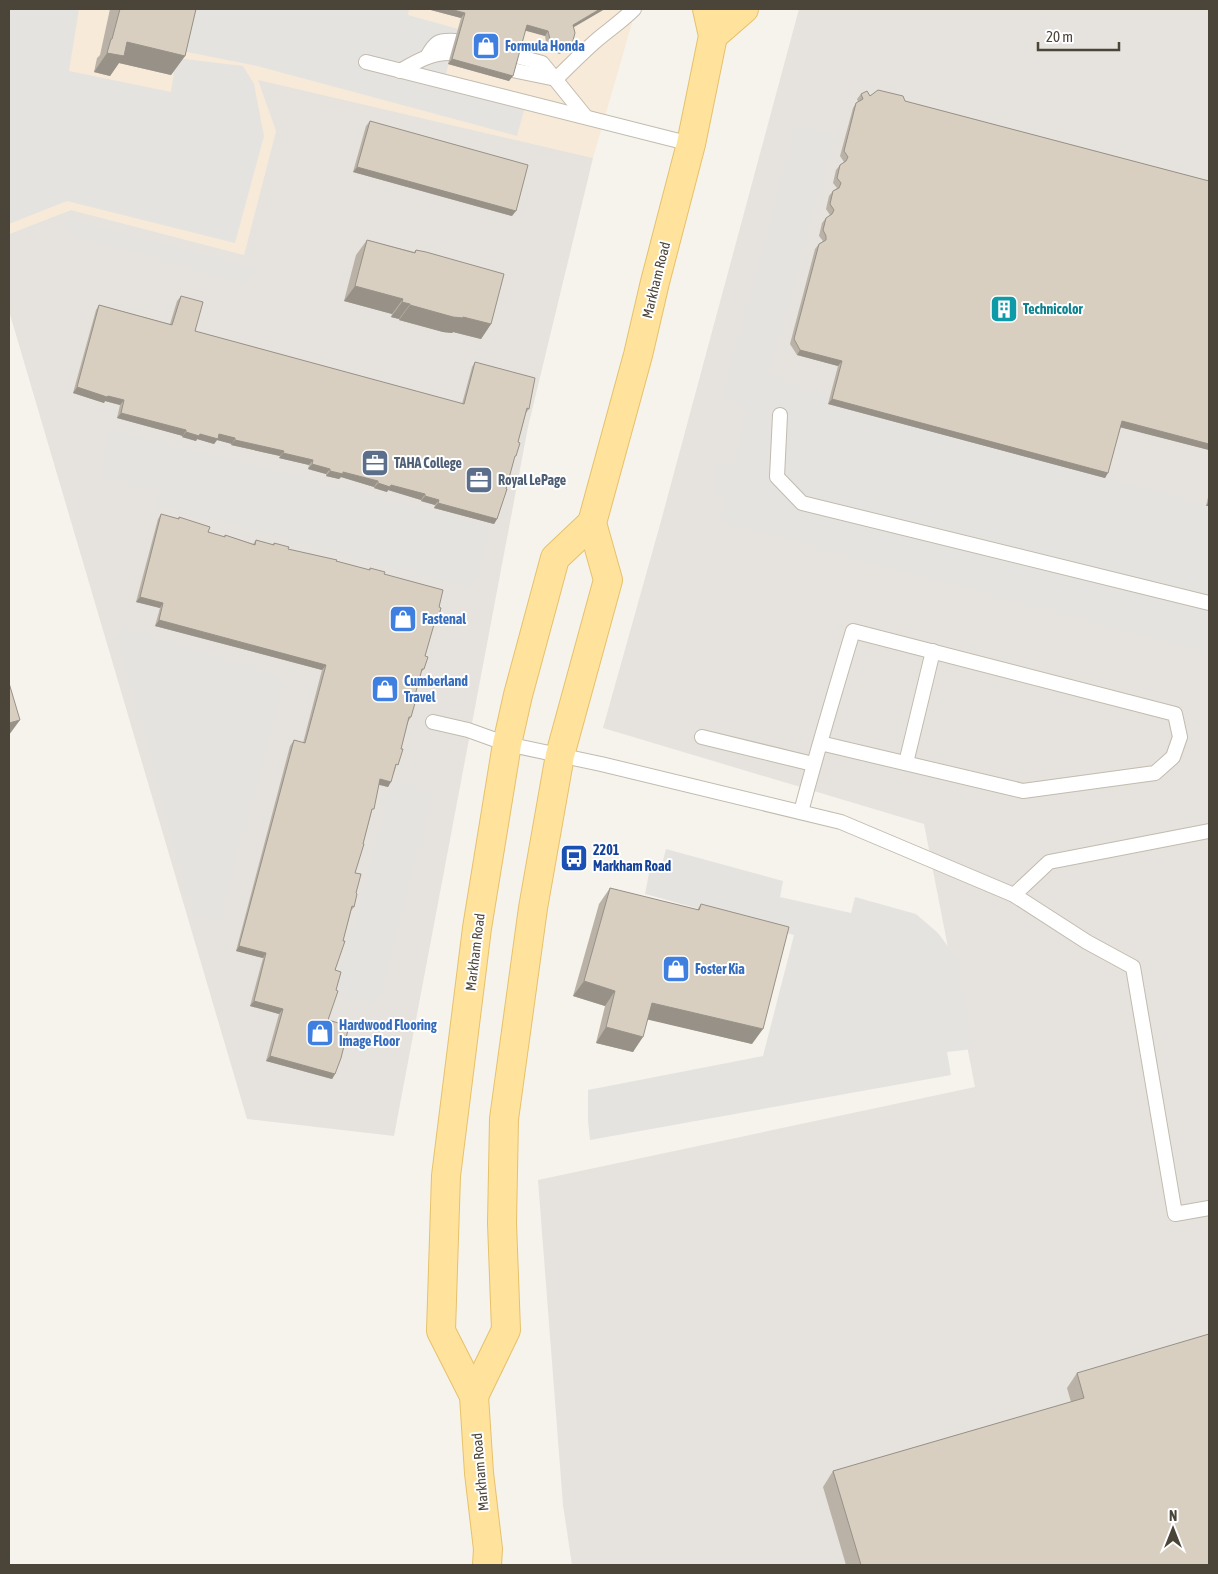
<svg xmlns="http://www.w3.org/2000/svg" width="1218" height="1574" viewBox="0 0 1218 1574" font-family="'Asap Condensed',sans-serif">
<style>
.commercial{fill:#f7ead8}
.industrial{fill:#e6e2dd}
.parking{fill:#e5e3e0}
.lines{fill:none;stroke-linecap:round;stroke-linejoin:round}
.service-casing{stroke:#c2bbae;stroke-width:16}
.primary-casing{stroke:#e6c16a;stroke-width:30}
.service{stroke:#fff;stroke-width:14}
.primary{stroke:#ffe39c;stroke-width:28}
.wall{fill:#bab2a6}
.shaded-wall{fill:#979187}
.building{fill:#d8cfc1;stroke:#979187}
.labels{text-anchor:middle;dominant-baseline:central;stroke-width:4;stroke-linejoin:round;paint-order:stroke}
.shop-label{font-size:14px;font-weight:bold;fill:#366cbe;stroke:#fff;text-anchor:start}
.street-label{font-size:14px;fill:#4b4439;stroke:#fff}
.culture-label{font-size:14px;font-weight:bold;fill:#0d838f;stroke:#fff;text-anchor:start}
.service-label{font-size:14px;font-weight:bold;fill:#4e5e75;stroke:#fff;text-anchor:start}
.transit-label{font-size:14px;font-weight:bold;fill:#164399;stroke:#fff;text-anchor:start}
</style>
<rect width="100%" height="100%" fill="#f6f3ec"/>
<polygon class="commercial" points="9,9 636,9 593,158 259,81 276,131 244,255 71,210 9,234"/>
<g class="industrial">
<polygon points="799,9 1209,9 1209,1565 572,1565 563,1505 538,1180 975,1087 924,824 603,728 661,521"/>
<polygon points="258,80 593,158 528,427 394,1136 247,1119 9,311 9,234 71,210 244,255 276,131"/>
</g>
<g class="parking">
<polygon points="9,9 79,9 69,71 171,92 176,58 243,66 254,84 264,136 235,243 67,201 9,224"/>
<polygon points="191,9 409,9 408,15 458,29 446,74 528,96 517,136 257,66 182,51"/>
<polygon points="796,125 835,135 768,377 1209,506 1209,653 720,522 726,494 712,490 716,464 732,464 746,407 721,398"/>
<polygon points="70,217 254,268 250,285 66,234"/>
<polygon points="110,428 489,526 473,588 154,505 158,492 98,476"/>
<polygon points="114,625 285,677 220,920 194,916"/>
<polygon points="392,780 434,792 377,1003 335,992"/>
<polygon points="666,849 783,881 780,897 851,913 855,897 916,914 938,933 956,957 973,1049 947,1052 951,1075 590,1140 588,1121 588,1090 763,1056 794,935 645,894 650,868 660,872"/>
</g>
<g class="lines">
<g class="service-casing">
<g id="service">
<polyline points="516,56 542,63 585,116"/>
<path d="M427,57C435,42 438,40 455,41"/>
<polyline points="366,62 691,144"/>
<polyline points="512,70 556,79"/>
<path d="M400,71C416,62 432,52 451,53"/>
<path d="M556,79C570,65 583,52 598,39C610,29 623,20 634,9"/>
<polyline points="780,415 777,477 802,503 1209,603"/>
<polyline points="433,722 468,730 507,744 601,764 841,822 1014,895 1087,942 1133,967 1175,1214 1209,1208"/>
<polyline points="702,737 813,764"/>
<polyline points="906,763 933,651"/>
<path d="M801,812C817,751 835,691 853,631L1175,714L1180,737L1173,757L1155,773L1023,791L820,743"/>
<polyline points="1014,895 1049,862 1209,831"/>
</g>
</g>
<g class="primary-casing">
<g id="primary">
<polyline points="713,36 744,9"/>
<polyline points="474,1396 506,1330 502,1223 504,1119 533,908 560,755 608,580 592,523 638,355 655,282 691,144 713,36 707,9"/>
<polyline points="487,1565 488,1549 479,1473 474,1396 441,1331 446,1176 477,928 507,744 518,695 555,558 592,523"/>
</g>
</g>
<use href="#service" class="service"/>
<use href="#primary" class="primary"/>
</g>
<g class="wall">
<polygon points="110,9 196,9 185,56 171,75 119,63 110,76 94,72 97,58 100,55"/>
<polygon points="427,9 573,28 572,44 568,49 559,54 547,48 545,36 525,30 509,81 448,64 461,18"/>
<polygon points="861,94 905,101 1209,181 1209,450 1121,427 1105,478 828,404 838,366 797,355 790,344 815,249 819,244 823,241 819,236 822,223 826,218 830,215 826,209 829,196 833,191 837,188 833,183 836,170 840,165 844,162 840,156 853,108 856,103 858,102 857,99"/>
<polygon points="370,121 512,216 353,172 366,126"/>
<polygon points="367,240 414,252 416,250 491,324 481,339 453,332 452,333 443,332 399,320 399,319 391,317 392,314 344,301 356,255"/>
<polygon points="181,296 195,331 462,404 472,367 475,362 529,409 526,413 497,519 494,524 434,508 435,505 421,501 421,500 388,490 387,492 374,488 374,487 341,477 339,479 326,476 326,474 308,469 309,465 279,458 280,456 231,445 232,444 217,440 214,444 197,439 196,441 182,437 183,436 117,418 120,405 105,401 104,403 73,393 96,310 99,305 170,324 177,301"/>
<polygon points="1209,493 1209,506 1206,506"/>
<polygon points="161,514 178,519 179,517 208,532 224,537 225,535 253,544 256,540 273,545 274,543 288,549 369,570 370,568 384,574 439,607 437,622 433,627 425,656 424,669 420,674 413,703 411,717 408,722 395,770 388,787 379,785 355,873 356,893 354,907 351,911 335,970 328,1020 335,1074 332,1079 266,1061 279,1014 250,1006 263,958 236,951 290,746 294,740 303,743 322,670 155,626 160,608 136,602 158,519"/>
<polygon points="610,888 697,910 701,904 752,1044 648,1019 633,1052 596,1043 605,1006 573,996 599,904"/>
<polygon points="1077,1373 1209,1565 846,1565 823,1487 833,1471 1071,1402 1067,1388"/>
</g>
<g class="shaded-wall">
<polygon points="427,9 450,9 465,13 461,18"/>
<polygon points="600,9 605,9 569,30 573,25"/>
<polygon points="527,25 548,31 545,36 523,30"/>
<polygon points="127,42 185,56 171,75 119,63 110,76 94,72 107,53"/>
<polygon points="572,44 568,49 559,54 562,49"/>
<polygon points="452,59 513,76 509,81 448,64"/>
<polygon points="357,167 516,211 512,216 353,172"/>
<polygon points="355,286 403,299 392,314 344,301"/>
<polygon points="402,302 410,304 399,319 391,317"/>
<polygon points="410,305 463,317 491,324 481,339 453,332 452,333 443,332 399,320"/>
<polygon points="800,350 842,361 838,366 797,355"/>
<polygon points="77,387 108,396 124,400 120,405 105,401 104,403 73,393"/>
<polygon points="832,399 1108,473 1105,478 828,404"/>
<polygon points="121,413 186,430 183,436 117,418"/>
<polygon points="1122,421 1209,444 1209,450 1119,427"/>
<polygon points="186,432 200,434 219,434 235,438 232,444 217,440 214,444 197,439 196,441 182,437"/>
<polygon points="235,440 284,451 280,456 231,445"/>
<polygon points="283,453 313,460 309,465 279,458"/>
<polygon points="312,464 330,469 326,474 308,469"/>
<polygon points="330,471 343,472 378,481 374,487 341,477 339,479 326,476"/>
<polygon points="378,483 391,485 425,494 421,500 388,490 387,492 374,488"/>
<polygon points="425,496 439,500 435,505 421,501"/>
<polygon points="1209,501 1209,506 1206,506"/>
<polygon points="438,503 497,519 494,524 434,508"/>
<polygon points="140,597 163,603 160,608 136,602"/>
<polygon points="159,620 326,665 322,670 155,626"/>
<polygon points="20,720 9,735 9,723"/>
<polygon points="380,779 391,782 388,787 377,784"/>
<polygon points="239,946 266,953 263,958 236,951"/>
<polygon points="584,981 615,991 605,1006 573,996"/>
<polygon points="254,1001 283,1009 279,1014 250,1006"/>
<polygon points="652,1003 763,1029 752,1044 641,1018"/>
<polygon points="606,1027 643,1037 633,1052 596,1043"/>
<polygon points="270,1056 335,1074 332,1079 266,1061"/>
</g>
<g class="building">
<polygon points="120,9 196,9 185,56 127,42 124,56 107,53 111,39 112,39"/>
<polygon points="450,9 600,9 573,25 575,33 572,44 562,49 551,43 548,31 527,25 513,76 452,59 465,13"/>
<polygon points="878,90 903,96 905,101 1209,181 1209,444 1122,421 1108,473 832,399 842,361 800,350 794,339 819,244 826,240 826,236 823,230 826,218 832,214 834,210 830,204 833,191 839,188 841,183 837,178 840,165 846,161 848,157 844,151 856,103 863,99 861,94 867,91 870,96"/>
<polygon points="370,121 528,165 516,211 357,167"/>
<polygon points="367,240 415,253 416,250 426,252 504,274 491,324 463,317 463,318 453,317 410,305 410,304 402,302 403,299 355,286"/>
<polygon points="181,296 203,302 195,331 464,404 475,362 535,378 529,409 527,408 518,442 520,443 516,456 515,456 506,489 507,489 497,519 438,503 439,500 425,496 425,494 391,485 390,487 378,483 378,481 343,472 343,474 330,471 330,469 312,464 313,460 283,453 284,451 235,440 235,438 219,434 218,439 200,434 199,436 186,432 186,430 121,413 124,400 108,396 107,397 77,387 99,305 172,325"/>
<polygon points="161,514 179,519 179,517 210,527 208,532 225,537 225,535 255,545 256,540 274,545 274,543 289,547 288,549 337,560 336,561 370,570 370,568 385,572 384,574 443,590 439,607 441,608 437,622 435,621 425,656 428,657 424,669 422,669 413,703 415,703 411,717 409,717 401,749 403,749 398,765 396,764 391,782 380,779 374,809 372,809 363,844 364,844 355,873 361,874 356,893 357,894 354,907 352,906 343,941 345,941 335,970 341,972 336,990 338,991 328,1020 349,1026 341,1058 335,1074 270,1056 283,1009 254,1001 266,953 239,946 294,740 305,743 326,665 159,620 163,603 140,597"/>
<polygon points="9,683 20,720 9,723"/>
<polygon points="610,888 699,910 701,904 789,927 763,1029 652,1003 643,1037 606,1027 615,991 584,981"/>
<polygon points="1209,1334 1209,1565 861,1565 833,1471 1084,1398 1077,1373"/>
</g>
<defs>
<g id="shop-square" transform="scale(1.4375)"><rect x="-9" y="-9" width="18" height="18" rx="4" fill="#3f7fe0" stroke="#fff"/><path d="M-5-2.5h2.3a2.7 3.5 0 0 1 5.4 0H5L5.5 6h-11ZM-1.5-2.5h3a1.5 2.3 0 0 0-3 0Z" fill="#fff"/></g>
<g id="building-square" transform="scale(1.4375)"><rect x="-9" y="-9" width="18" height="18" rx="4" fill="#0f9aa8" stroke="#fff"/><path d="M-4-6H4V6H1V3H-1V6H-4ZM-2.5-4.3h1.7v1.8h-1.7ZM.8-4.3h1.7v1.8H.8ZM-2.5-1h1.7V.8h-1.7ZM.8-1h1.7V.8H.8Z" fill="#fff"/></g>
<g id="office-square" transform="scale(1.4375)"><rect x="-9" y="-9" width="18" height="18" rx="4" fill="#5c6f8a" stroke="#fff"/><path d="M-6-3h4V-5.5h4V-3h4V5H-6ZM-1-4.5V-3h2v-1.5ZM-6 0V1H6V0Z" fill="#fff"/></g>
<g id="bus-square" transform="scale(1.4375)"><rect x="-9" y="-9" width="18" height="18" rx="4" fill="#1a4fb4" stroke="#fff"/><path d="M-5-6H5V4H4V6H2V4H-2V6H-4V4H-5ZM-3.5-4V0h7V-4ZM-3.5 1.2v1.5H-2V1.2ZM2 1.2v1.5H3.5V1.2Z" fill="#fff"/></g>
</defs>
<g fill-rule="evenodd">
<use href="#shop-square" x="486" y="46"/>
<use href="#building-square" x="1004" y="309"/>
<use href="#office-square" x="375" y="463"/>
<use href="#office-square" x="479" y="480"/>
<use href="#shop-square" x="403" y="619"/>
<use href="#shop-square" x="385" y="689"/>
<use href="#bus-square" x="574" y="858"/>
<use href="#shop-square" x="676" y="969"/>
<use href="#shop-square" x="320" y="1033"/>
</g>
<g class="labels">
<g class="shop-label">
<text x="505" y="46">Formula Honda</text>
<text x="422" y="619">Fastenal</text>
<text x="404" y="681">Cumberland<tspan x="404" dy="16">Travel</tspan></text>
<text x="695" y="969">Foster Kia</text>
<text x="339" y="1025">Hardwood Flooring<tspan x="339" dy="16">Image Floor</tspan></text>
</g>
<g class="street-label">
<text transform="translate(656 280) rotate(-76)">Markham Road</text>
<text transform="translate(475 952) rotate(-83)">Markham Road</text>
<text transform="translate(480 1472) rotate(-95)">Markham Road</text>
</g>
<g class="culture-label">
<text x="1023" y="309">Technicolor</text>
</g>
<g class="service-label">
<text x="394" y="463">TAHA College</text>
<text x="498" y="480">Royal LePage</text>
</g>
<g class="transit-label">
<text x="593" y="850">2201<tspan x="593" dy="16">Markham Road</tspan></text>
</g>
</g>
<rect width="1218" height="1574" fill="none" stroke="#4b4439" stroke-width="20"/>
<g transform="translate(1173 1529)" stroke="#ffffff" stroke-width="4" paint-order="stroke">
<path d="M0-4L9 19L0 12L-9 19Z" fill="#4b4439"/>
<text y="-8" font-size="14" font-weight="bold" text-anchor="middle" fill="#4b4439">N</text>
</g>
<path d="M1038 42v8h81v-8" fill="none" stroke="#4b4439" stroke-width="2.5"/>
<text x="1046" y="42" font-size="15" fill="#4b4439" stroke="#ffffff" stroke-width="4" paint-order="stroke">20 m</text>
</svg>
